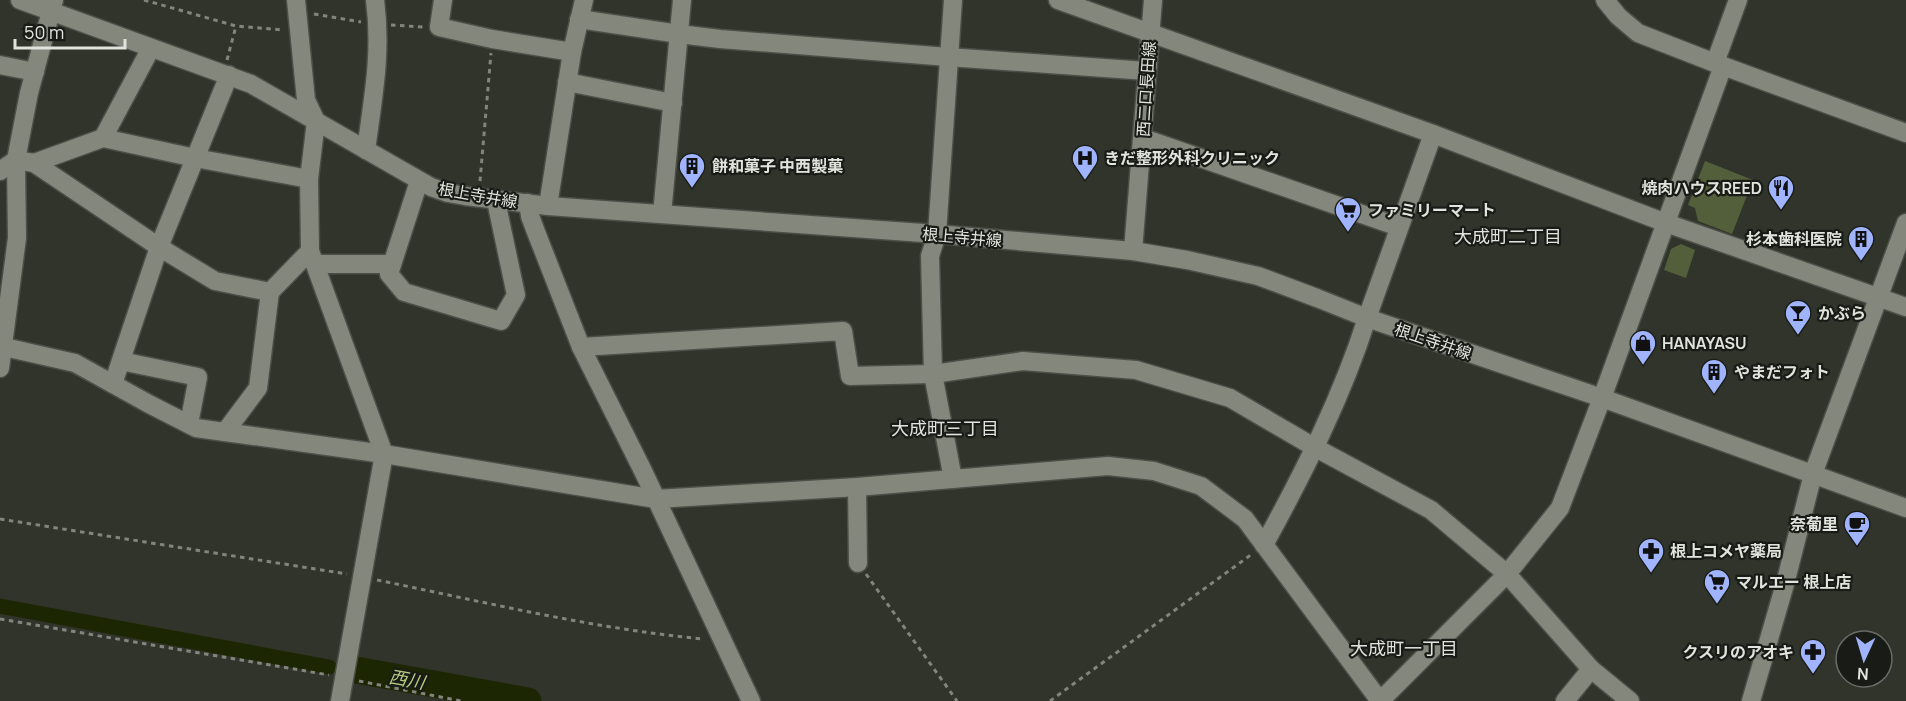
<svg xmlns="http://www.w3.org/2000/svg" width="1906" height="701" viewBox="0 0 1906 701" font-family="Manrope,'Noto Sans JP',sans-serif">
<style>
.green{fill:#535f3b}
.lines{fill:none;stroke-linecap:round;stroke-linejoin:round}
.canal{stroke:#1d2602;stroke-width:15}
.river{stroke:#1d2602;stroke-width:27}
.street-casing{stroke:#4c4f47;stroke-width:21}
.secondary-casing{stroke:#4c4f47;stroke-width:21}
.path{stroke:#82857d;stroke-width:3;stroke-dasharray:4.5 4.5;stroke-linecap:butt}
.street{stroke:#83877c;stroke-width:18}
.secondary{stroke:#83877c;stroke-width:18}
.labels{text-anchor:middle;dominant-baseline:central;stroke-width:4.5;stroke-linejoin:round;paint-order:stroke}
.street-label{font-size:16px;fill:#e1e3dd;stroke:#191b16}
.poi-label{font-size:16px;font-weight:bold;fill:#e1e3dd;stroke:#191b16;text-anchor:start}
.neighbourhood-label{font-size:18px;fill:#e1e3dd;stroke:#191b16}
.water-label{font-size:18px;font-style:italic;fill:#b4cc80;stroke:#191b16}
</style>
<rect width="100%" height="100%" fill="#30342a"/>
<g class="green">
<polygon points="1705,161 1753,180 1732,234 1698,221 1695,208 1688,205"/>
<polygon points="1681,244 1695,250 1686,278 1664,270 1671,249"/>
</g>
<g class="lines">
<polyline class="canal" points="0,606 329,667"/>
<polyline class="river" points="356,670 528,701"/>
<g class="street-casing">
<g id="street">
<polyline points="296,0 306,100 316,121 309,179 310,251 384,454"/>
<polyline points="443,0 439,27 492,39 572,52"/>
<polyline points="953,0 937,234 930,256 933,374 953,479"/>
<polyline points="1605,0 1618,16 1638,33 1715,63 1906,133"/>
<polyline points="579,19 679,34 720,39 948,57 1147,71"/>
<polyline points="1715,63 1738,0"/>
<polyline points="0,65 35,72"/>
<polyline points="567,82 673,103"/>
<polyline points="103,138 151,48"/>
<polyline points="1143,138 1399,227"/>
<path d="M366,150C373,98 382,53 375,0"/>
<polyline points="34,163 103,138 195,158 309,179"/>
<polyline points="0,171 16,160 34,163 159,247 215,281 270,292 310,251"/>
<polyline points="419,181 389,274 404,292 501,321 516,295 496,201"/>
<polyline points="528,203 530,216 536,232 581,347 644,473 751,701"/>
<polyline points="548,206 572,52 584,0"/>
<polyline points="662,214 682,0"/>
<polyline points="315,264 392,264"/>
<polyline points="1367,318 1433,134"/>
<polyline points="581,347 843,331 850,376 933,374 1023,361 1136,370 1230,398 1314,447 1431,510 1507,574 1591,669 1630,701"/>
<polyline points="121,361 198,377 189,424"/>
<polyline points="0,368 17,238 16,160 29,93 54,0"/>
<polyline points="113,384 159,247 229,75"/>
<polyline points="225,432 258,388 270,292"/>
<polyline points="857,487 858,563"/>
<polyline points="1380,701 1507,574 1560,508 1602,398 1723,66"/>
<polyline points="1565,701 1591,669"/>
</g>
</g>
<g class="secondary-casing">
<g id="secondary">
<polyline points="20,0 251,84 431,187 448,193 465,196 548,206 937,234 1133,251 1187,260 1258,276 1317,298 1367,318 1602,398 1906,508"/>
<polyline points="1058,0 1433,134 1666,223 1906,307"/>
<polyline points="1133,251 1153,0"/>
<polyline points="0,346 75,363 149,404 196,428 384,454 656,499 857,487 1108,466 1154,471 1201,486 1245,519 1380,701"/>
<path d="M1264,545C1304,472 1342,397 1367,318"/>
<polyline points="340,701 384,454"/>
<polyline points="1751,701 1785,584 1813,474 1906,223"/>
</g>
</g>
<g class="path">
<polyline points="144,0 236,26 283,30"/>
<polyline points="314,14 361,22"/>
<polyline points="391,25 423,27"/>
<polyline points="227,60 236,26"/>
<polyline points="480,181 491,53"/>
<polyline points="0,519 347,574"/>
<polyline points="866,574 957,701"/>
<path d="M377,580C485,602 594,629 704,639"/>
<polyline points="0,619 329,675"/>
<polyline points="359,681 461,701"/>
<polyline points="1050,701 1252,554"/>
</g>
<use href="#street" class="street"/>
<use href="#secondary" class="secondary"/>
</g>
<defs>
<g id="hospital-pin" transform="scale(1.35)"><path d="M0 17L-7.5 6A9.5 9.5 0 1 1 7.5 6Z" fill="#a0b3fd" stroke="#191b16"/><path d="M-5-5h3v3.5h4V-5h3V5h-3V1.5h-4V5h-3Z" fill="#111"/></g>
<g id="building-pin" transform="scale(1.35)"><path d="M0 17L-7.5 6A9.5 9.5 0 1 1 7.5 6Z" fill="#a0b3fd" stroke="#191b16"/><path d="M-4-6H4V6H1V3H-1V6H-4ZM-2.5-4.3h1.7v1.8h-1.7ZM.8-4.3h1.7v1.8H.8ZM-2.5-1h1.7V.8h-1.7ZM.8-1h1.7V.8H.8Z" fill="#111"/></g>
<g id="restaurant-pin" transform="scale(1.35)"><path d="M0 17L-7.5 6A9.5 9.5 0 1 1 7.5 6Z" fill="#a0b3fd" stroke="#191b16"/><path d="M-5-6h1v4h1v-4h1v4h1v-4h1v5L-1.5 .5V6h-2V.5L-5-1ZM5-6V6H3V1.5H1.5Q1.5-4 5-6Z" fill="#111"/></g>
<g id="supermarket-pin" transform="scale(1.35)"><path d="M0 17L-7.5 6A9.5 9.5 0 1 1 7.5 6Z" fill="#a0b3fd" stroke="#191b16"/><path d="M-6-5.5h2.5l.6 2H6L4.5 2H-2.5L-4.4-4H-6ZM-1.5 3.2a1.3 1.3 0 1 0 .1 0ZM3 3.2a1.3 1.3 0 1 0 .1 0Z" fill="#111"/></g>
<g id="bar-pin" transform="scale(1.35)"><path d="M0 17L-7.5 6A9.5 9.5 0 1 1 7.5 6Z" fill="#a0b3fd" stroke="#191b16"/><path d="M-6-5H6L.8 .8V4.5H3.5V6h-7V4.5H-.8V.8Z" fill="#111"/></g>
<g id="shop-pin" transform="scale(1.35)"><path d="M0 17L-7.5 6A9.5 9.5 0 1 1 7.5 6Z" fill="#a0b3fd" stroke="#191b16"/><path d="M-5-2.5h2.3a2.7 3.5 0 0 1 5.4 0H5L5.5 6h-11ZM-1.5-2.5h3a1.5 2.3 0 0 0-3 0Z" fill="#111"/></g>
<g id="cafe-pin" transform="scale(1.35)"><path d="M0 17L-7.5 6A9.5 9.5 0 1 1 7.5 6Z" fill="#a0b3fd" stroke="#191b16"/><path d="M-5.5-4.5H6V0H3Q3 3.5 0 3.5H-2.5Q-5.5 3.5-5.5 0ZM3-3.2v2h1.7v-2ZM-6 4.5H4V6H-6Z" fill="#111"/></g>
<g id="pharmacy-pin" transform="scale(1.35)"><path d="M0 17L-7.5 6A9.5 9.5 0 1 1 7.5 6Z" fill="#a0b3fd" stroke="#191b16"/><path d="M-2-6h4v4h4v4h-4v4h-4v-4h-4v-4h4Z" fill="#111"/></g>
</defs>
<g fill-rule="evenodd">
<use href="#hospital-pin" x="1085" y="158"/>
<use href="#building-pin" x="692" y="166"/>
<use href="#restaurant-pin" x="1781" y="188"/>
<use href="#supermarket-pin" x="1348" y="210"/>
<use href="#building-pin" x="1861" y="239"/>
<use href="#bar-pin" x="1798" y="313"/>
<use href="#shop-pin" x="1643" y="343"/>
<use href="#building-pin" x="1714" y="372"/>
<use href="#cafe-pin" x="1857" y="524"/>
<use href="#pharmacy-pin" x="1651" y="551"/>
<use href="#supermarket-pin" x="1717" y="582"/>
<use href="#pharmacy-pin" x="1813" y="652"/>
</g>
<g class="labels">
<g class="street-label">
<text transform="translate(1146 89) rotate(-86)">西二口長田線</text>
<text transform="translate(478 195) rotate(10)">根上寺井線</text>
<text transform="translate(962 237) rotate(5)">根上寺井線</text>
<text transform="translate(1433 341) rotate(19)">根上寺井線</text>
</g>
<g class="poi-label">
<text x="1104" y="158">きだ整形外科クリニック</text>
<text x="712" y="166">餅和菓子 中西製菓</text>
<text x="1762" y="188" text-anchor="end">焼肉ハウスREED</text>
<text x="1368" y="210">ファミリーマート</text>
<text x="1842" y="239" text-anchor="end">杉本歯科医院</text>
<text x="1818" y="313">かぶら</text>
<text x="1662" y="343">HANAYASU</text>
<text x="1734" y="372">やまだフォト</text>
<text x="1838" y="524" text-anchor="end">奈葡里</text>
<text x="1670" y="551">根上コメヤ薬局</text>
<text x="1736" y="582">マルエー 根上店</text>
<text x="1794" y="652" text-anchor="end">クスリのアオキ</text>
</g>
<g class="neighbourhood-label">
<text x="1508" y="236">大成町二丁目</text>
<text x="945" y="428">大成町三丁目</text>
<text x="1404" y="648">大成町一丁目</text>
</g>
<g class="water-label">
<text transform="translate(407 679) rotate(10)">西川</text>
</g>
</g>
<g transform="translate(1864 659) rotate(184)"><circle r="28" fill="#191b16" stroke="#696b66" stroke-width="1.5"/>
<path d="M0-4.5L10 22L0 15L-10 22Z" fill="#a0b3fd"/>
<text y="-9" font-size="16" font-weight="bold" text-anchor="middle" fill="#e1e3dd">N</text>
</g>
<path d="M15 39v9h110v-9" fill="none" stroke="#e1e3dd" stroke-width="3"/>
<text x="24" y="39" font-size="18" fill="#e1e3dd" stroke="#191b16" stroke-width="4.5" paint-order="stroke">50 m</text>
</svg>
